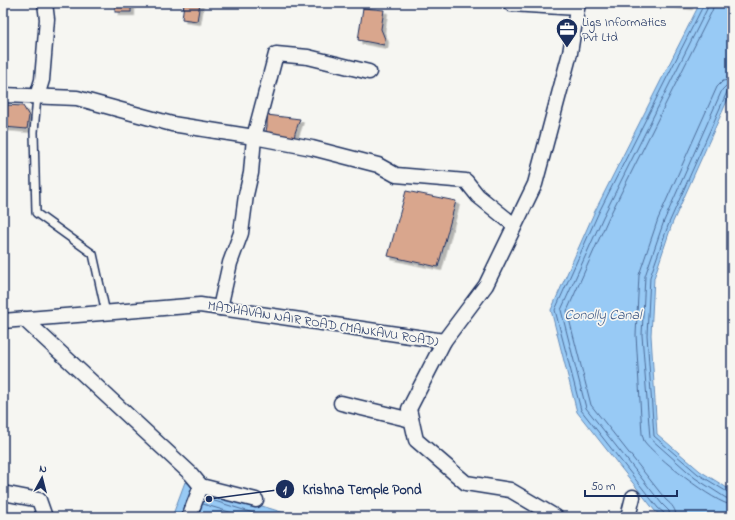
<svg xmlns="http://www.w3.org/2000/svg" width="735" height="520" viewBox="0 0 735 520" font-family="'Indie Flower',sans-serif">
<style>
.water{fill:#98caf5;stroke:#668cb9}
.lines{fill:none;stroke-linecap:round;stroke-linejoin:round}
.shore{stroke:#4d6d9a;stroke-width:1}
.building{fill:#d9a68d;stroke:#1b2f5e;filter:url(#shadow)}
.service-casing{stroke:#1b2f5e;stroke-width:10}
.minor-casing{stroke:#1b2f5e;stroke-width:17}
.service{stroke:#f6f6f2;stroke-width:7}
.minor{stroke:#f6f6f2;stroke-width:14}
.labels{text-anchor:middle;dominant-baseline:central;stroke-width:3.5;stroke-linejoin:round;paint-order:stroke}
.poi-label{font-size:13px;fill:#1b2f5e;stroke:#f6f6f2;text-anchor:start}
.street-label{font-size:13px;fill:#1b2f5e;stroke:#f6f6f2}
.water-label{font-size:14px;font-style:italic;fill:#3a5684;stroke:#f6f6f2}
.leader{fill:none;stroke:#1b2f5e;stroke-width:1.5}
.callout-dot{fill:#1b2f5e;stroke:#f6f6f2;stroke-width:1.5}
.mark-label{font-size:12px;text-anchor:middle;font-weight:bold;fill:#fff}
.callout-label{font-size:14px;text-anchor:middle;font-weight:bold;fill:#1b2f5e;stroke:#f6f6f2;stroke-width:3.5;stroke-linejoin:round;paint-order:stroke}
</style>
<defs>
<filter id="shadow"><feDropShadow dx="3.5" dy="3.5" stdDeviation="0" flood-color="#0004"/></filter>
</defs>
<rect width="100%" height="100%" fill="#f6f6f2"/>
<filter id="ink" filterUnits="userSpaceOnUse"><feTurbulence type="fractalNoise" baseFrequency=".025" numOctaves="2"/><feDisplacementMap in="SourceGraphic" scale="8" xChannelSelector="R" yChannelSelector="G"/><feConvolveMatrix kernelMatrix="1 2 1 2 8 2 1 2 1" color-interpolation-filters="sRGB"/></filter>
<g filter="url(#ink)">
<g class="water">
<polygon points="700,3 732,3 732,90 672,224 654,278 651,335 657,434 700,471 732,491 732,517 663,517 655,511 577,412 551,310 594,213"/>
<polygon points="185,482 294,516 293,517 172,517"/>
</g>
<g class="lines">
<g class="shore">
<path d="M732,79L723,81L717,87L658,219L639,275L636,335L642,434L644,441C654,455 715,504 732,505"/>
<polyline points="732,85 726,86 722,90 664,221 645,276 642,335 650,438 695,478 726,498 732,499"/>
<polyline points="732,90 729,90 727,92 669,223 650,277 647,335 654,436 698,474 729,493 732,494"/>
<polyline points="205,498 266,517"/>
<polyline points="203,504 246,517"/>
<polyline points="665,517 664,513 658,508 581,410 555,310 598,214 703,6 703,3"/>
<polyline points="670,517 669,511 662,504 586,408 561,310 603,217 707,9 708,3"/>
<path d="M676,517C676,509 672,505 666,500L591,405L567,311L608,219L712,11L714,3"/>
</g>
</g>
<g class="building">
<rect x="115" y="3" width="16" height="9"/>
<polygon points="184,3 200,3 197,21 182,19"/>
<polygon points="653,3 689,3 689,6"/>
<polygon points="363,8 384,10 381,29 385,39 384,45 358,40"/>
<polygon points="6,105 23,106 29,116 27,129 4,127"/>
<polygon points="267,115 300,119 295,133 294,141 265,136 267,126"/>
<polygon points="406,191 456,201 438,267 388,256"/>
</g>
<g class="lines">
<g class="service-casing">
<polyline id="service" points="37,96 34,132 36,213 93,254 106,313"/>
</g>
<g class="minor-casing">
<g id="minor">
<polyline points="511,4 577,8"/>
<polyline points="3,95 77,98 172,124 254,137 312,148 378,165 396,175 466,181 478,196 514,225"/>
<polyline points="37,96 42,80 47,19 45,3"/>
<polyline points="220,308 230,263 241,233 246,195 251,173 254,137 276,54 308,57 369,72"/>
<polyline points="24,319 191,474 201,486 256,500"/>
<polyline points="3,321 200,305 444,341 409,409 416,440 466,483 510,490 556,517"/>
<polyline points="444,341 486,285 535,184 570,53 578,3"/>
<polyline points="341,403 411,420"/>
<polyline points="3,493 39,500 45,517"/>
<polyline points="189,517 201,486"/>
<polyline points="628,517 633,497"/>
</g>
</g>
<use href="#service" class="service"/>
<use href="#minor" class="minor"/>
</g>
</g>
<defs>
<g id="office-pin" transform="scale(1.15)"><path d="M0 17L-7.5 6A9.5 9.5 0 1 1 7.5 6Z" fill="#1b2f5e" stroke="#f6f6f2"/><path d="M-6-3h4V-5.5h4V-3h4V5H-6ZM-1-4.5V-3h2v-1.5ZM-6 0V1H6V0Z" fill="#fff"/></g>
</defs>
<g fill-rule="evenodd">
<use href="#office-pin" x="567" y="29"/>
</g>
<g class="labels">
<g class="poi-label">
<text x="582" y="22">Ligs Informatics<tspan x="582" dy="15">Pvt Ltd</tspan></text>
</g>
<g class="street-label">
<text transform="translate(323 324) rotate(9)">MADHAVAN NAIR ROAD (MANKAVU ROAD)</text>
</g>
<g class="water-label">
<text x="603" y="315">Conolly Canal</text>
</g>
</g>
<path class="leader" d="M209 499L285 489"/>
<g class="callout-dot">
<circle cx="209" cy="499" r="4"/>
<circle cx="285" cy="489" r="10"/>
</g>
<g class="mark-label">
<text x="285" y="494">1</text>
</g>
<g class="callout-label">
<text x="362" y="494">Krishna Temple Pond</text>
</g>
<rect width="735" height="520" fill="none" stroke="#f6f6f2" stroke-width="16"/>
<rect x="8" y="8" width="719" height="504" fill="none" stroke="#1b2f5e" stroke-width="1.5" filter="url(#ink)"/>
<g transform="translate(42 478) rotate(7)" stroke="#f6f6f2" stroke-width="3" paint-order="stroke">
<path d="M0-3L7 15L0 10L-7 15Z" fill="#1b2f5e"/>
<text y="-6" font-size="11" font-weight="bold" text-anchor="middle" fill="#1b2f5e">N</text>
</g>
<path d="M585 490v6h92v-6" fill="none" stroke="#1b2f5e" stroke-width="2"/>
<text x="591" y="490" font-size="12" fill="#1b2f5e" stroke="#f6f6f2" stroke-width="3" paint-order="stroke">50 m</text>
</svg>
